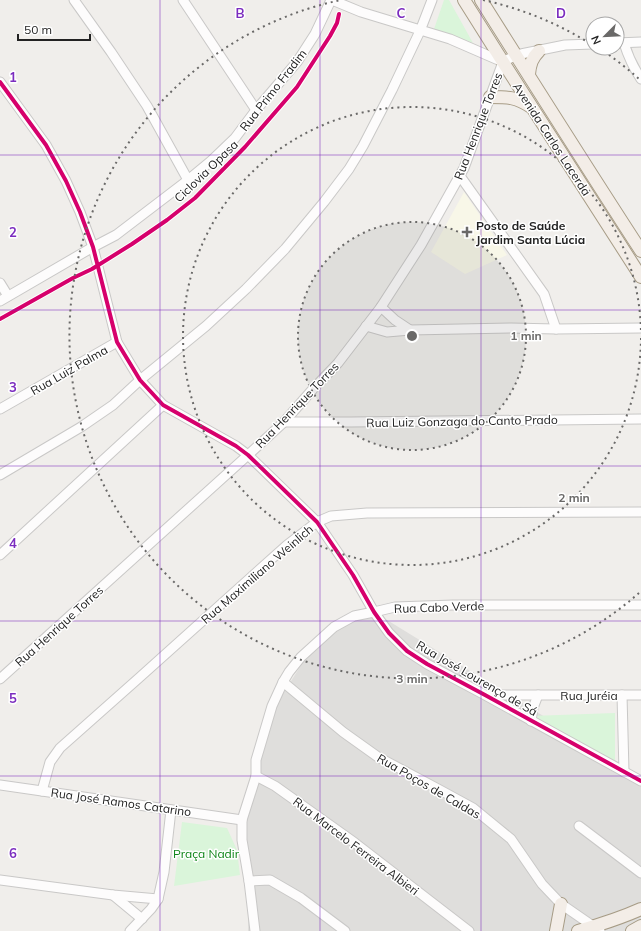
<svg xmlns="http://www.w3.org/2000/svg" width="641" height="931" viewBox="0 0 641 931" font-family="Mulish,sans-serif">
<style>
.residential{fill:#dfdedc}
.education{fill:#f8f7e8}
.park{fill:#daf5da}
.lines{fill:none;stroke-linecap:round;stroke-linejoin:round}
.minor-casing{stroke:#c9c8c7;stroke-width:11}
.major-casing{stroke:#a79c86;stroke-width:14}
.minor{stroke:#fdfcfc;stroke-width:9}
.major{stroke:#f3ede7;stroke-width:12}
.cycleway-casing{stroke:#fff;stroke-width:6}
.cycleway{stroke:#d6006c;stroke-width:4}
.grid{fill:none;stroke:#7b2cbf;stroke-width:1;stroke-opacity:0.55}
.ring{fill:none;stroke:#6a6968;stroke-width:2;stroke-dasharray:2 4}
.poi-dot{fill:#6a6968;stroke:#fff;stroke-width:1.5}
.labels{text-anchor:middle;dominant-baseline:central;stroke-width:3;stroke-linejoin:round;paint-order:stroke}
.street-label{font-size:12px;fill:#222;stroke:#fff}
.poi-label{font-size:12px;font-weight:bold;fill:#222;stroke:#fff;text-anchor:start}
.park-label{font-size:12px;fill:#0c8416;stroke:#fff}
.grid-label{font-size:13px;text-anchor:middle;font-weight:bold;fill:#7b2cbf;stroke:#fff;stroke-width:3;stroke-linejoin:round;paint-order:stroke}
.centre{fill:#6a6968;stroke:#fff;stroke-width:2}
.ring-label{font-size:12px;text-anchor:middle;font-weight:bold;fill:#6a6968;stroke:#fff;stroke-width:3;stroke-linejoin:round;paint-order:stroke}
</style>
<rect width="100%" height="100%" fill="#f0eeeb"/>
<polygon class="residential" points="374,612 641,776 641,931 248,931 249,881 242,820 270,714 314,645 354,616"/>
<polygon class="education" points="464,192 507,255 465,274 431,252"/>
<g class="park">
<polygon points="444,0 449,0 473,43 434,29"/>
<polygon points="615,713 615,764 530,716"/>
<polygon points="182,822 227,828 237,850 240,875 174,886"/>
</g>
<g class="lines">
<g class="minor-casing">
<g id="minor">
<polyline points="74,0 111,52 147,106 188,180"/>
<polyline points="183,0 256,110"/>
<polyline points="332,0 361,12 450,39 503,62"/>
<polyline points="617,43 641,42"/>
<path d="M624,43C628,56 633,67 641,79"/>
<polyline points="503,62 516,55 565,45 593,44"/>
<polyline points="0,82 46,145 66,181 80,212 93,247 117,342 140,380 163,405 236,446 248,455 317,522 334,547 353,575 374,612 389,633 407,651 427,664 485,695 641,781"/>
<polyline points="460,176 544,294 556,329"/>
<polyline points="0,283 8,296"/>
<polyline points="0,301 93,247 116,235 188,180 211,161 235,138 256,110 297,62 315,34 331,0"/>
<polyline points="381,307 395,320 410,330"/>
<polyline points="366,326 387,332 410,330 511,328 556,329 641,328"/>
<polyline points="0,409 117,342"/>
<polyline points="284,422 351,422 641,419"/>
<polyline points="0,475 81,427 113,405 140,380 206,326 246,289 285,249 324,202 349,169 363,146 392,90 420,31 432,0"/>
<polyline points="0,555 163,405"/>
<polyline points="0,679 248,455 284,422 313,389 338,363 381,307 421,245 464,168 503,62"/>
<polyline points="283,682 343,732 378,757 440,790 473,808 495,826 511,839 542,884 561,904 600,931"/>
<polyline points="486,695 641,695"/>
<polyline points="622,695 624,772"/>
<polyline points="531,721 533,708 538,695"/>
<polyline points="256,776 275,786 355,843 469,931"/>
<polyline points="0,785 42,791 242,820"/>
<polyline points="42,791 50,762 60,748 140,677 287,545 317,522 331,516 367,513 641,512"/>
<polyline points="579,826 641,873"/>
<polyline points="0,880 113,895 158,899"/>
<polyline points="249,881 270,880 301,898 345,931"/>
<polyline points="113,895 142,919"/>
<polyline points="130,931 151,909 158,899 164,872 171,810"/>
<polyline points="255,931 249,881 242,840 242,820 256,776 256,760 272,706 283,682 289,672 301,657 334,627 354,616 374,612 395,607 453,605 641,605"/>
</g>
</g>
<g class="major-casing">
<g id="major">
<polyline points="464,0 503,62 641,277"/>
<path d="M481,0C534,84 587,168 641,251"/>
<path d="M529,74C530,64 532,58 539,51"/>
<path d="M490,97C508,97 516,97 531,107"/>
<polyline points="556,931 561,904"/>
<path d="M578,931C599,925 621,918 641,909"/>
<polyline points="632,931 641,926"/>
</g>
</g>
<use href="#minor" class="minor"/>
<use href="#major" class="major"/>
<g class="cycleway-casing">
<g id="cycleway">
<polyline points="0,82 46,145 66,181 80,212 93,247 117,342 140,380 163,405 236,446 248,455 317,522 334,547 353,575 374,612 389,633 407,651 427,664 485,695 641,781"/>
<polyline points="0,319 73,278 92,269 132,244 167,220 195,198 245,147 297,87 330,36 337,23 339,14"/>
</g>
</g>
<use href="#cycleway" class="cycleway"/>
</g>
<path class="grid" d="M160,0V931M320,0V931M481,0V931M0,155H641M0,310H641M0,466H641M0,621H641M0,776H641"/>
<circle cx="412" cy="336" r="114" fill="#6a6968" fill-opacity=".12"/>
<g class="ring">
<circle cx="412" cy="336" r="114"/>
<path d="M641 338A229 229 0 1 1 641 334"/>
<path d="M639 593A343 343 0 1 1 341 0M483 0A343 343 0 0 1 591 44M599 48A343 343 0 0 1 639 79"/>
</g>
<path class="poi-dot" d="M465 226h4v4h4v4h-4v4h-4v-4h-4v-4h4z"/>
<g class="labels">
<g class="street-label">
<text transform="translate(273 90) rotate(-52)">Rua Primo Fradim</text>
<text transform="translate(478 126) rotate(-69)">Rua Henrique Torres</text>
<text transform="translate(552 139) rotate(57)">Avenida Carlos Lacerda</text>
<text transform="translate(206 171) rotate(-44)">Ciclovia Opasa</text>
<text transform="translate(69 370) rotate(-30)">Rua Luiz Palma</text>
<text transform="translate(297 405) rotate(-46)">Rua Henrique Torres</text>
<text transform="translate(462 421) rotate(-1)">Rua Luiz Gonzaga do Canto Prado</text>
<text transform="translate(257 574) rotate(-41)">Rua Maximiliano Weinlich</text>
<text transform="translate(439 607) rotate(-2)">Rua Cabo Verde</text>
<text transform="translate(59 626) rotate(-42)">Rua Henrique Torres</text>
<text transform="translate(477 678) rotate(30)">Rua José Lourenço de Sá</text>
<text x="589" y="695">Rua Juréia</text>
<text transform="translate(429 786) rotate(30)">Rua Poços de Caldas</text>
<text transform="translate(121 802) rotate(8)">Rua José Ramos Catarino</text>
<text transform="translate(356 846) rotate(37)">Rua Marcelo Ferreira Albieri</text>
</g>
<g class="poi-label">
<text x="476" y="225">Posto de Saúde<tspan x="476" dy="14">Jardim Santa Lúcia</tspan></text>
</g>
<g class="park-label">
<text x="206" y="853">Praça Nadir</text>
</g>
</g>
<g class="grid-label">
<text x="240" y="18">B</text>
<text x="401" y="18">C</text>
<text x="561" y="18">D</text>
<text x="13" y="82">1</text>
<text x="13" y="237">2</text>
<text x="13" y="392">3</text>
<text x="13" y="548">4</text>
<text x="13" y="703">5</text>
<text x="13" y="858">6</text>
</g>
<circle cx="412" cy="336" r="6" class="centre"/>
<g class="ring-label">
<text x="526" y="340">1 min</text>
<text x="574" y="502">2 min</text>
<text x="412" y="683">3 min</text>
</g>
<g transform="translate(605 36) rotate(246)"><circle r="19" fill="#ffffff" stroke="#a7a7a7"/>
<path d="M0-3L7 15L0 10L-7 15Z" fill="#6a6968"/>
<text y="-6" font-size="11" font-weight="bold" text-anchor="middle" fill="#222222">N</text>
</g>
<path d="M18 34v6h72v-6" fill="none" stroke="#222222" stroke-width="2"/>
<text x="24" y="34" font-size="12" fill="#222222" stroke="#ffffff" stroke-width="3" paint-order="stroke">50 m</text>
</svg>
